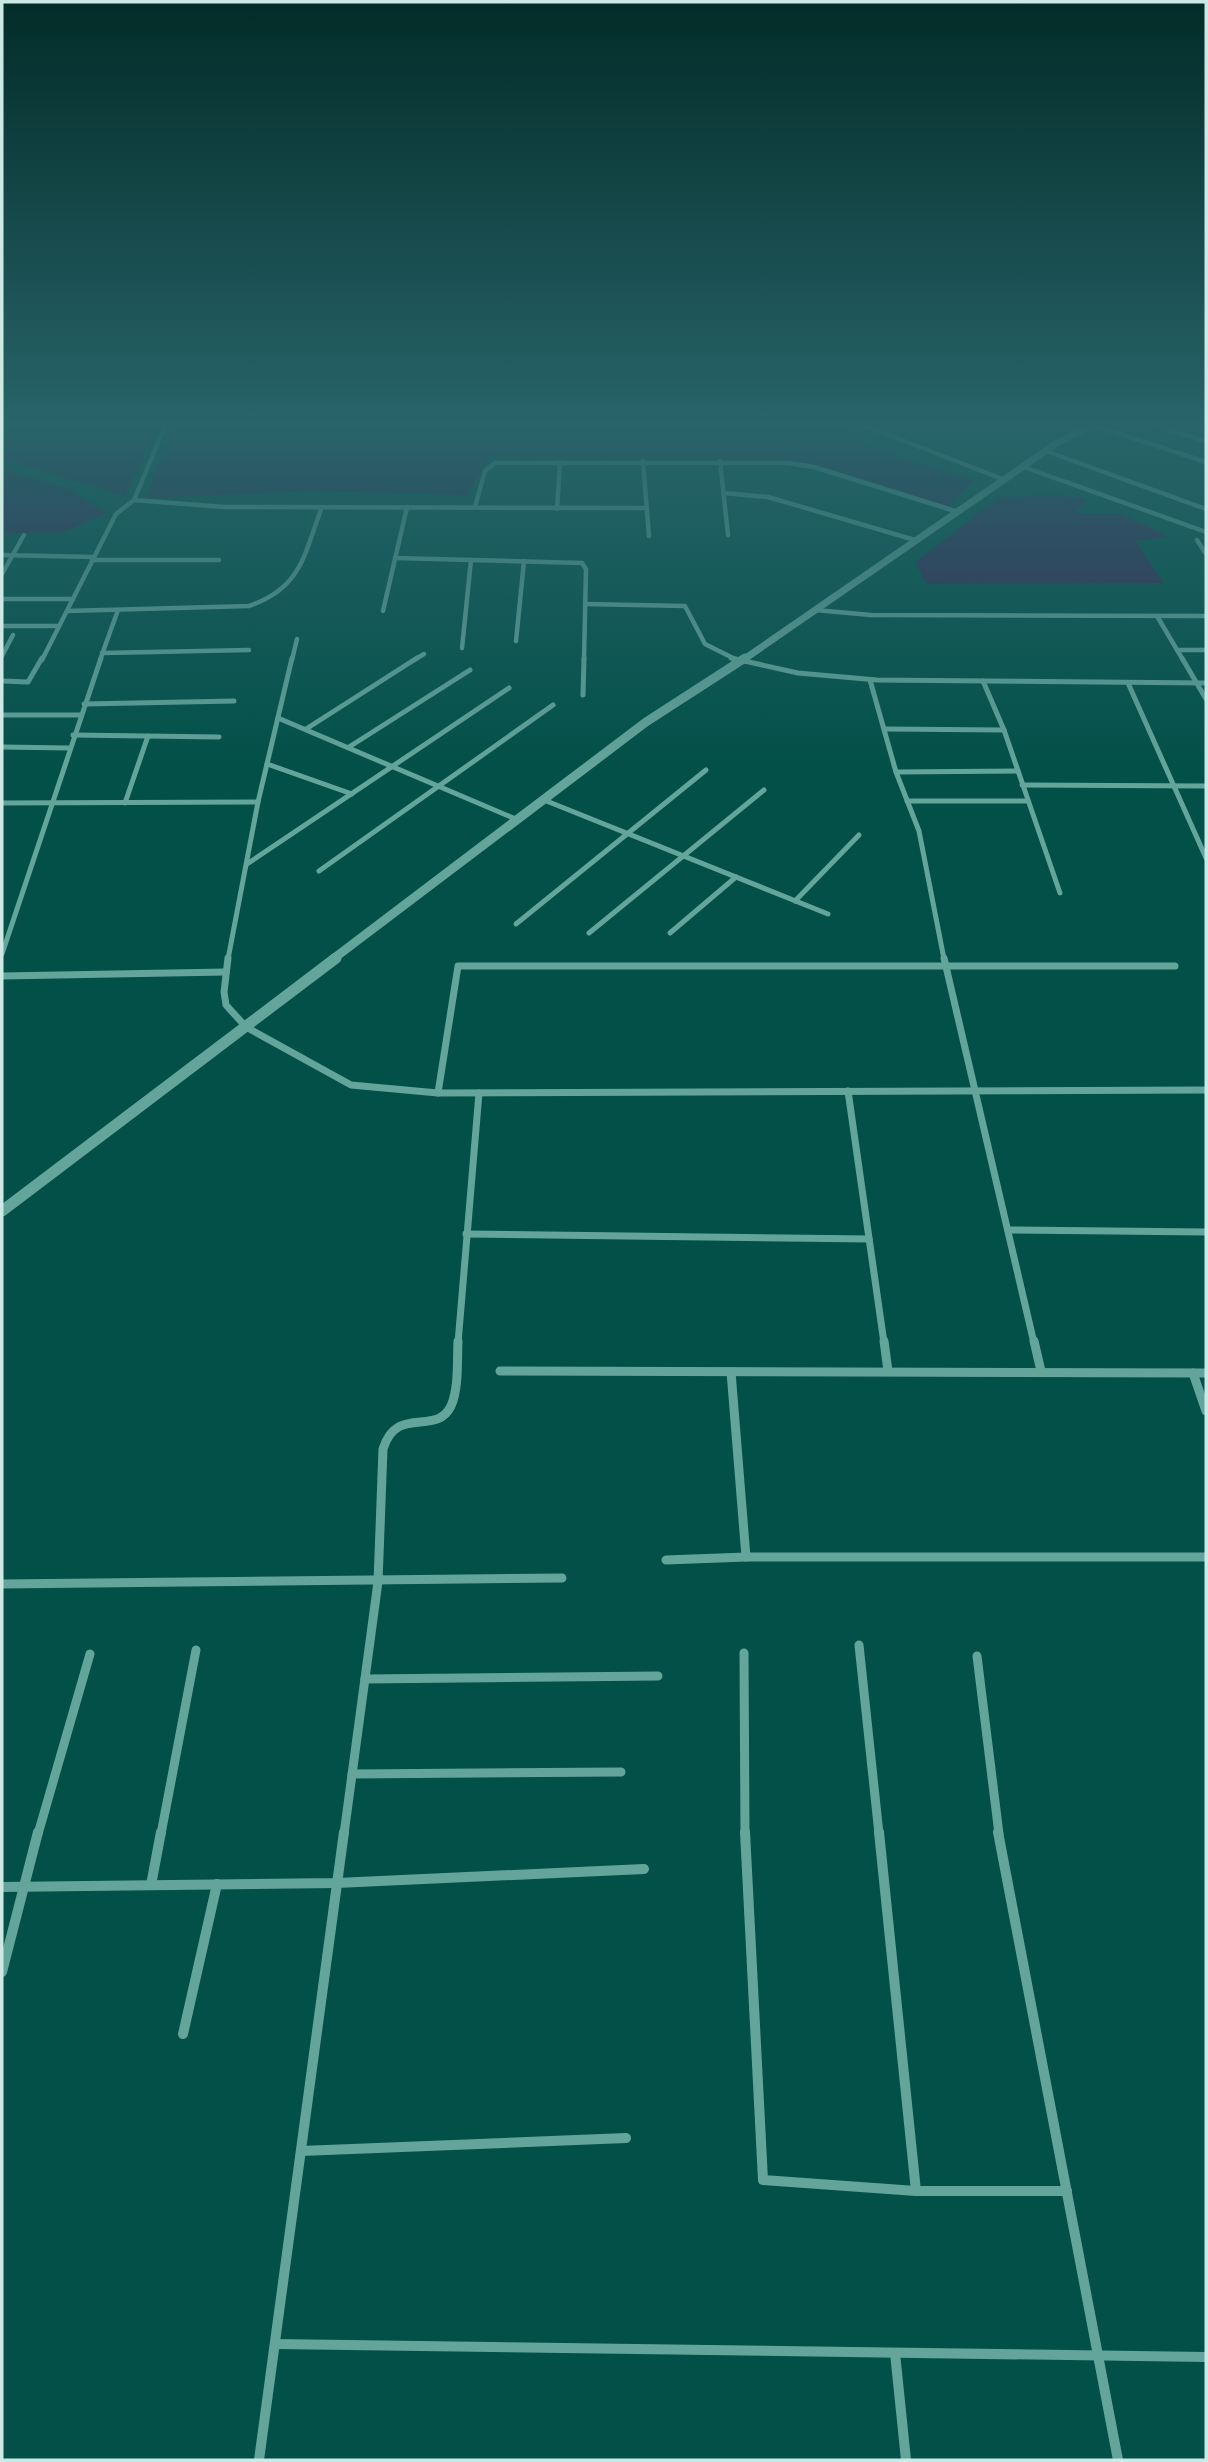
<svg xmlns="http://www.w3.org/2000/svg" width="1208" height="2462" viewBox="0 0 1208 2462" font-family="Roboto,sans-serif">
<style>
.water{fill:#392453}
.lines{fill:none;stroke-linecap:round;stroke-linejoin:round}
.minor-far4{stroke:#64a59b;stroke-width:4.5}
.minor-far3{stroke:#64a59b;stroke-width:5}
.minor-far2{stroke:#64a59b;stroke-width:7}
.minor-far1{stroke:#64a59b;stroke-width:9}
.minor{stroke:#64a59b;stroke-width:10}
.tertiary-far2{stroke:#64a59b;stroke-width:7}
.tertiary-far1{stroke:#64a59b;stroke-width:9}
.tertiary{stroke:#64a59b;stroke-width:11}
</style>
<rect width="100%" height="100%" fill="#035048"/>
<g class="water">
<polygon points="2,426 159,426 125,496 2,459"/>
<path d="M178,426H844C871,453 937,468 974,480L949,506L834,470L773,459L489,457L467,495L312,491L147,498L154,474Z"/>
<polygon points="2,469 69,489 107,513 61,533 2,533"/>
<polygon points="1060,495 1087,499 1075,513 1120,513 1169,537 1135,541 1163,583 926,584 915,562 999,497"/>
</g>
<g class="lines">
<g class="minor-far4">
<polyline points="866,426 1005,480"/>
<polyline points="1096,426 1206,462"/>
<polyline points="1155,426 1206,441"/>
<polyline points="1202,426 1206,432"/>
<polyline points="1046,451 1206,509"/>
<polyline points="643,461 649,536"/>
<polyline points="720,461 728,535"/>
<polyline points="1024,467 1206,532"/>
<polyline points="724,493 768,497 915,540"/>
<polyline points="134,500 224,507 647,508"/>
<polyline points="475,507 485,471 495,463 788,463 814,467 958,512"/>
<polyline points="557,509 560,462"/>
<polyline points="1197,540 1206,554"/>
<polyline points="2,555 93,557"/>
<polyline points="395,558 582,563 586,569 584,660"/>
<polyline points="92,560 219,560"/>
<polyline points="2,574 24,535"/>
<polyline points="2,599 73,599"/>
<polyline points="585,604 685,606 705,644 737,660"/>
<polyline points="815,610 871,615 1206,616"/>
<path d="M67,611L249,606C302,588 304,554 322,507"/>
<polyline points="383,611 407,507"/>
<polyline points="1157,616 1183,660"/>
<polyline points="2,626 59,626"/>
<polyline points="516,641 524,561"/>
<polyline points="462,648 471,560"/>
<polyline points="1177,650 1206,650"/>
<polyline points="102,653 249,650"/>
<polyline points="2,656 13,635"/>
<polyline points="42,660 116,514 134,500 165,426"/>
<polyline points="100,660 118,610"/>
<polyline points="292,660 297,639"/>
<polyline points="414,660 424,654"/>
</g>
<g class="minor-far3">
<polyline points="731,658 798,673 877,680 1206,683"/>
<polyline points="1182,658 1206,699"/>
<polyline points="870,680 896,772 919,831 944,959"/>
<polyline points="2,681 28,682 42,658"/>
<polyline points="983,681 1004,730 1060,893"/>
<polyline points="1128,683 1206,858"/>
<polyline points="583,695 584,658"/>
<polyline points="84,704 234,701"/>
<polyline points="2,715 80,715"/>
<polyline points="278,718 518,820"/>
<polyline points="306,729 417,658"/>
<polyline points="885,729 1004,730"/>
<polyline points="73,735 219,737"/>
<polyline points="2,747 69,748"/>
<polyline points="349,747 470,670"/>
<polyline points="267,764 352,794"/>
<polyline points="896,772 1018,771"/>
<polyline points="1022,785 1206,786"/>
<polyline points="544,800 828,914"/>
<polyline points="907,801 1028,801"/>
<polyline points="2,803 258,802"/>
<polyline points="125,803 148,736"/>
<polyline points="247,864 509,688"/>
<polyline points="319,871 553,705"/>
<polyline points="795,901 859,835"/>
<polyline points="516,924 706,770"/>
<polyline points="589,933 764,790"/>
<polyline points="670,933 736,877"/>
<polyline points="2,954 101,658"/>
<polyline points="228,959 258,802 292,658"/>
</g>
<g class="minor-far2">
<polyline points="228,958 224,992 226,1005 246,1027 351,1085 438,1093 1206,1090"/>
<polyline points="944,958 1034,1343"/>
<polyline points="2,976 226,972"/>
<polyline points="848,1091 884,1343"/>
<polyline points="438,1093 458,966 1175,966"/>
<polyline points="1008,1230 1206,1232"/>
<polyline points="466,1234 869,1239"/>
<polyline points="458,1343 479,1093"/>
</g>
<g class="minor-far1">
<polyline points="884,1341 888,1371"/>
<polyline points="1034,1341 1041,1371"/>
<polyline points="500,1371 1206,1373"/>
<polyline points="731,1372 746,1557"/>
<polyline points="1193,1373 1206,1411"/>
<polyline points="666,1560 746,1557 1206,1557"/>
<polyline points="2,1584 562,1578"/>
<polyline points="859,1645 879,1834"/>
<polyline points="744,1653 745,1834"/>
<polyline points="977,1656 999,1834"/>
<polyline points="365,1679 658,1676"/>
<polyline points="352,1774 621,1772"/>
<polyline points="38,1834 90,1654"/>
<polyline points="161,1834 196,1650"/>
<path d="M344,1834L378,1582L383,1449C397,1404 436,1437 451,1406C459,1388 457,1361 458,1341"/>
</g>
<g class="minor">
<polyline points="745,1832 763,2180 916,2191 1067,2191"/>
<polyline points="879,1832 916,2191"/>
<polyline points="998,1832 1118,2460"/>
<polyline points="151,1885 161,1832"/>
<polyline points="2,1887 337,1883 644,1869"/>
<polyline points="2,1972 38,1832"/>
<polyline points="183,2034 217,1884"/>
<polyline points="301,2151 626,2138"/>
<polyline points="275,2344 1206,2357"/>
<polyline points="895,2353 906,2460"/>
<polyline points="259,2460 344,1832"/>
</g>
<polyline class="tertiary-far2" points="743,660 1057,443 1090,426"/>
<polyline class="tertiary-far1" points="333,959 646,722 745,658"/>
<polyline class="tertiary" points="2,1211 336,958"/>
</g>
<linearGradient id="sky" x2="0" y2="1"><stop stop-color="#022c28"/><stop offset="0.55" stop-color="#28646a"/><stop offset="1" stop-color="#28646a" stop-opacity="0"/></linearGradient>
<rect width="1208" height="771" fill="url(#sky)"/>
<rect width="1208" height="2462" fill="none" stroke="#cbeae5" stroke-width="7"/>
</svg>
